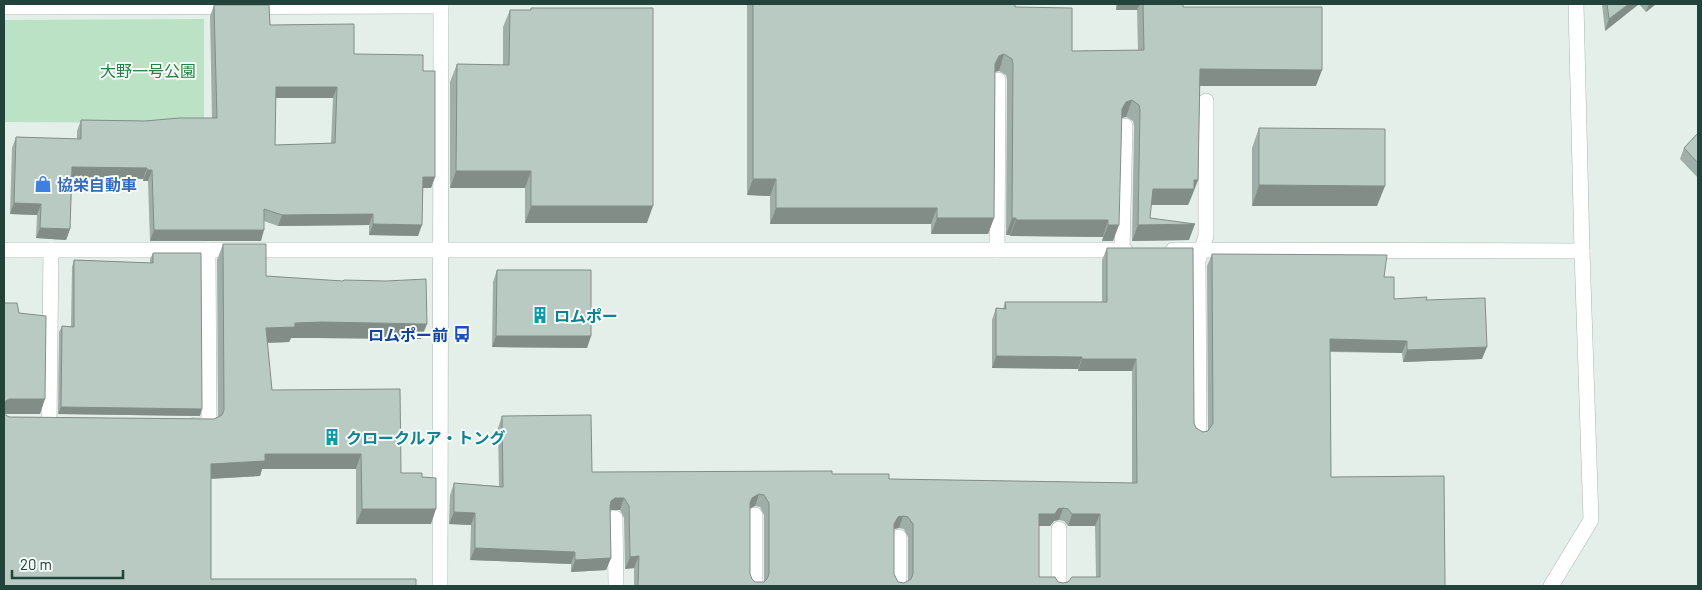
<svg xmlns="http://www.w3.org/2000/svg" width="1702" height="590" viewBox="0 0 1702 590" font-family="Barlow,'Noto Sans JP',sans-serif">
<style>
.green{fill:#bbe2c4}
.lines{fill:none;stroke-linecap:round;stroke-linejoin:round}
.minor-casing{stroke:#a6b8b1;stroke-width:16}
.minor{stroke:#fff;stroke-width:15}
.wall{fill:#9faea8;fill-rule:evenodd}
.shaded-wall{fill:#828d88}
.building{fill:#b9cac3;stroke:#828d88;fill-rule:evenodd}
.labels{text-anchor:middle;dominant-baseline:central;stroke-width:4;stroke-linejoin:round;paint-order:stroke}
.park-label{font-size:16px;fill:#267f45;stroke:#f5fbf8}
.shop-label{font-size:16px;font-weight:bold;fill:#366cbe;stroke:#f5fbf8;text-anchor:start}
.culture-label{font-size:16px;font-weight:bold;fill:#0d838f;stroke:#f5fbf8;text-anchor:start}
.transit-label{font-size:16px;font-weight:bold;fill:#164399;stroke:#f5fbf8;text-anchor:end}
</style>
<rect width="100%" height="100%" fill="#e4efea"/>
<polygon class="green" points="204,19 204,123 5,122 4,238 4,20"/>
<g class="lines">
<g class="minor-casing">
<g id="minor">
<polyline points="4,7 441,6"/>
<polyline points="4,250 1125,250"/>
<polyline points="997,250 998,80"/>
<polyline points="1122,250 1125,126"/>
<polyline points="1173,250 1582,251"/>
<polyline points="49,424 51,250"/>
<polyline points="195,425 209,425 208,250"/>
<polyline points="1199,435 1198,261 1206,236 1206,101"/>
<polyline points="755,515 755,586"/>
<polyline points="615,518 616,586"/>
<polyline points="1059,529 1059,586"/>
<polyline points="899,537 899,586"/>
<polyline points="440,586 441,4"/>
<polyline points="1551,586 1591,520 1582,251 1576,4"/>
</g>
</g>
<use href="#minor" class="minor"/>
</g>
<g class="wall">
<polygon points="747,4 1015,4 1015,7 1072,51 1138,50 1137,10 1116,10 1116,4 1183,4 1183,7 1316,86 1200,86 1198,180 1192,196 1188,205 1151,205 1150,218 1189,240 1132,241 1134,126 1133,121 1126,117 1121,118 1113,241 1102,241 1103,237 1010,236 1010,235 1006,235 1007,80 1006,75 999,71 995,72 994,218 988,234 931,234 931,224 770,224 770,196 747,195"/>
<polygon points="1602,4 1639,4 1605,31"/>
<polygon points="1639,4 1656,4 1646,12"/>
<path d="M214,5L354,54L423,71L435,177L431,188H423L418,236L369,235V225L278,226L264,221L261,241H150L148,181H143V179L72,178L70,229L66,240L36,238L37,215L10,214L12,148L16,137L77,139V131L81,120L145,121L212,118L210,16ZM276,98H333L331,143L275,145Z"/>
<polygon points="531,8 647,223 525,223 525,188 450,188 450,82 457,64 503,65 503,27 510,10 530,10"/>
<polygon points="1259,128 1377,206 1252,206 1252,148"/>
<polygon points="1698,133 1698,178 1680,159 1684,148"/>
<polygon points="223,244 266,276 421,339 317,338 291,338 289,342 267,343 272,390 401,473 422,477 431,524 356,524 356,469 262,469 260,476 211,479 211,579 4,586 9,417 214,419 218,417 217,260"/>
<path d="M1107,248L1194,423L1196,428L1203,432L1208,431L1207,266L1212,254L1384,277L1394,299L1426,300L1482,359L1403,362L1402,353L1330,352L1331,477L1445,586H634V568L625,569L624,518L620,510H610L611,558L606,570L571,572V564L470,560L471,525L449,524L450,495L454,483L499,486L498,428L502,416L592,472L832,474L889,479L1132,483V371H1078V369L992,368V320L996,308L1003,309L1005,302H1102V260ZM755,506L760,507L764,515V582H755L752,579L750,574V508ZM1059,520L1064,521L1068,526H1095L1096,577L1063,583L1039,577V526H1050L1054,521ZM899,528L904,529L908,537V581L904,583L898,582L894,574V529Z"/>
<polygon points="153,253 200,416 58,414 59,332 62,326 71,326 72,267 74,260 150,263 150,259"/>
<polygon points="497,270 591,336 587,348 492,347 493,282"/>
</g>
<g class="shaded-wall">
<polygon points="1118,4 1140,4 1137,10 1116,10"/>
<polygon points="1629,4 1639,4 1605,31 1609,19"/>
<polygon points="1649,4 1656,4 1646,12"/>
<polygon points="1004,54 999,71 993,72 995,64 999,56"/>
<polygon points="1200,69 1322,70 1316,86 1194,86"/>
<polygon points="276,87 337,87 333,98 272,98"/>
<polygon points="1132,100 1126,117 1120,118 1122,109 1126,102"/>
<polygon points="72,167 147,168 143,179 68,178"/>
<polygon points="147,170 152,170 148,181 143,181"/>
<polygon points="456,171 531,171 525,188 450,188"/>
<polygon points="423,177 435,177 431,188 419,188"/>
<polygon points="753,179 776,179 770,196 747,195"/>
<polygon points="1194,180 1198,180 1188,205 1147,205 1153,189"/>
<polygon points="1259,185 1385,186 1377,206 1252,206"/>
<polygon points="14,203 41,204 37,215 10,214"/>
<polygon points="531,206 653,206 647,223 525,223"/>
<polygon points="776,208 937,208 931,224 770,224"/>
<polygon points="373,214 369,225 278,226 282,215"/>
<polygon points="937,218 994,218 988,234 931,234"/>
<polygon points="1012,218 1016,218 1010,235 1006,235"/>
<polygon points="1016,220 1108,220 1103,237 1010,236"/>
<polygon points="373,224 422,225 418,236 369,235"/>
<polygon points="1195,224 1189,240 1132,241 1138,225"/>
<polygon points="1108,225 1119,225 1113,241 1102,241"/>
<polygon points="40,228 70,229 66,240 36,238"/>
<polygon points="154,230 264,230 261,241 150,241"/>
<polygon points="322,322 427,324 421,339 317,338 291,338 289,342 260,343 266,328 295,323"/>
<polygon points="496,336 591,336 587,348 492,347"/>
<polygon points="1330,339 1407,341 1402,353 1325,351"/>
<polygon points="1487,347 1482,359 1403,362 1407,350"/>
<polygon points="996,356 1082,357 1078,369 992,368"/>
<polygon points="1082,359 1136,359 1132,371 1078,371"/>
<polygon points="9,399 45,399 40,414 4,414 4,402"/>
<polygon points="61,407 202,409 200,416 58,414"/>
<polygon points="265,454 361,454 356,469 262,469 260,476 205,479 211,464"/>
<polygon points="759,494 755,506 747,510 752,498"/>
<polygon points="615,498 624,498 620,510 611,510 607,513 611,501"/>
<polygon points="1063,508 1059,520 1054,521 1050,526 1034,526 1039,514"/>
<polygon points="362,509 436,509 431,524 356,524"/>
<polygon points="454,512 475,513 471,525 449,524"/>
<polygon points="1072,514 1100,514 1095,526 1068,526"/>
<polygon points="903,516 899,528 894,529 894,524 898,517"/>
<polygon points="475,548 575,552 571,564 470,560"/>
<polygon points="639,556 634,568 625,569 630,557"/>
<polygon points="611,558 606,570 571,572 575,560"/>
</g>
<g class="building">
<polygon points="753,4 1015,4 1015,7 1072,8 1072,51 1144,50 1143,4 1183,4 1183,7 1322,7 1322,70 1200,69 1198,180 1194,180 1194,189 1153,189 1150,218 1195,224 1138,225 1140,110 1139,105 1132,100 1126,102 1122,109 1119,225 1108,225 1108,220 1016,220 1016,218 1012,218 1013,64 1012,59 1004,54 999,56 995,64 994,218 937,218 937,208 776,208 776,179 753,179"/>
<polygon points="1607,4 1629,4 1609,19"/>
<path d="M214,5H269L270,25L354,24V54L423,55V71H435V177H423L422,225L373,224V214L282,215L264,209V230H154L152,170H147V168L72,167L70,229L40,228L41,204L14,203L16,137L81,139V120L145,121L179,118H217ZM276,87H337L335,143L275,145Z"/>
<polygon points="531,8 653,8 653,206 531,206 531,171 456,171 457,64 509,65 510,10 531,10"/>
<polygon points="1259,128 1385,129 1385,186 1259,185"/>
<polygon points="1698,133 1698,163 1684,148"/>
<polygon points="223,244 266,244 266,276 343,281 344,280 386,281 426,279 427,324 322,322 295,323 295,327 266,328 272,390 400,389 401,473 422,473 422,477 436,478 436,509 362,509 361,454 265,454 265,461 211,464 211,579 416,579 416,586 4,586 4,414 9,417 214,419 222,415 224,410"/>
<path d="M1107,248H1193L1194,423L1196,428L1203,432L1208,431L1213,423L1212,254L1387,255L1384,277H1394V299L1427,297L1426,300L1485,298L1487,347L1407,350V341L1330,339L1331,477L1444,476L1445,586H638L639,556L630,557L629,506L624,498H615L611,501L610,506L611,558L575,560V552L475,548V513L454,512V483L503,487L502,416L591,415L592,472L832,471V474H889V479L1137,483L1136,359H1082V357L996,356V308L1006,309L1005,302H1107ZM759,494L764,495L769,503V574L767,579L764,582H755L752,579L750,574V503L752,498ZM1063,508L1068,509L1072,514H1100V577H1072L1068,582L1063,583L1058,582L1055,577H1039V514H1055L1058,509ZM903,516L908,517L913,524V574L911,579L904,583L898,582L894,574V524L898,517Z"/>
<polygon points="153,253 201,253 202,409 61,407 62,326 74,327 74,260 153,263"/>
<polygon points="497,270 591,270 591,336 496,336"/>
<polygon points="4,303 17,303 19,313 46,316 45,399 9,399 4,402"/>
</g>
<defs>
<g id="shop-bare" transform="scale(1.35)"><path d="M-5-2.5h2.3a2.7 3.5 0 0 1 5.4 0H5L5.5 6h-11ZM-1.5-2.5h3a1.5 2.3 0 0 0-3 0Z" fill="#3f7fe0" stroke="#f5fbf8" stroke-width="2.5" paint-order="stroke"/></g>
<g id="building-bare" transform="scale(1.35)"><path d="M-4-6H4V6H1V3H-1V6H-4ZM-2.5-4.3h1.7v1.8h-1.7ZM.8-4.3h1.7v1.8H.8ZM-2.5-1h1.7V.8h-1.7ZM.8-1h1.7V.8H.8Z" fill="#0f9aa8" stroke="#f5fbf8" stroke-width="2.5" paint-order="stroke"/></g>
<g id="bus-bare" transform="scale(1.35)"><path d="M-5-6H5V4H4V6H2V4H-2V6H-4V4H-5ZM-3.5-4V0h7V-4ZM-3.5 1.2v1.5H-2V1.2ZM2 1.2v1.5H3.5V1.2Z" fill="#1a4fb4" stroke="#f5fbf8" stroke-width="2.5" paint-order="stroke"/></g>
</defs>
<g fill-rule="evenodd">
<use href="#shop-bare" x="43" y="184"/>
<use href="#building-bare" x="540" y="315"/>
<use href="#bus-bare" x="462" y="334"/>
<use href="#building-bare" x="332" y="437"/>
</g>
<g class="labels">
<g class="park-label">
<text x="148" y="70">大野一号公園</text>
</g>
<g class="shop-label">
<text x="57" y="184">協栄自動車</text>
</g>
<g class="culture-label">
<text x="554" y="315">ロムポー</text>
<text x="346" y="437">クロークルア・トング</text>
</g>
<g class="transit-label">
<text x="448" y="334">ロムポー前</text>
</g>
</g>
<rect width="1702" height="590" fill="none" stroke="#214339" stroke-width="10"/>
<path d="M12 570v8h111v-8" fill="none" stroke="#214339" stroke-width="2.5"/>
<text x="20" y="570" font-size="15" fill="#214339" stroke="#f5fbf8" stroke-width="4" paint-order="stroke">20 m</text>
</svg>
